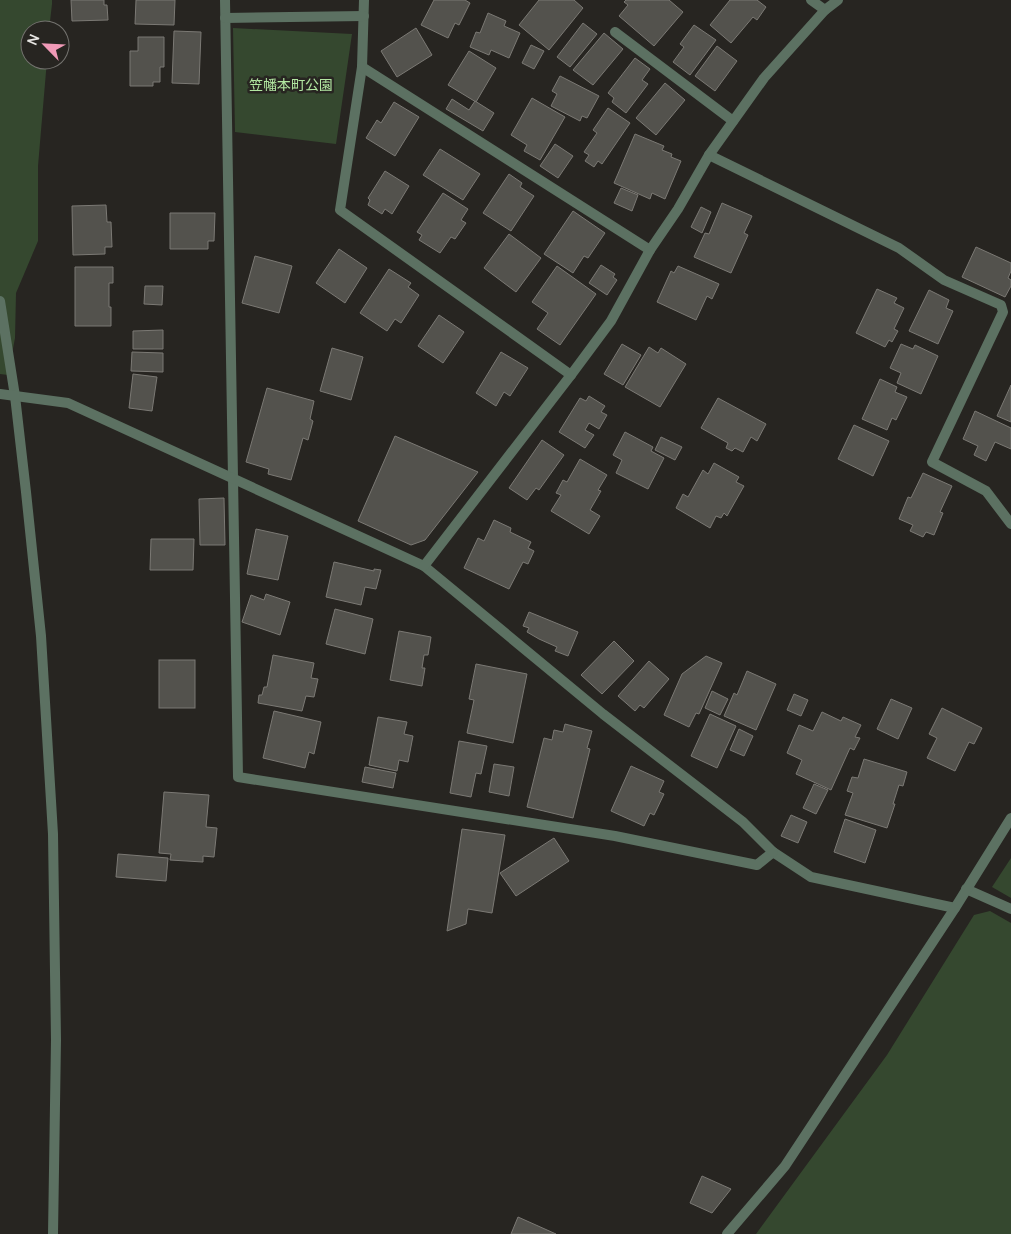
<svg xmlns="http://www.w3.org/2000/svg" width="1011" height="1234" viewBox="0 0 1011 1234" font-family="Manrope,'Noto Sans JP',sans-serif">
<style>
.green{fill:#35482f}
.building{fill:#53524d;stroke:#7b7974}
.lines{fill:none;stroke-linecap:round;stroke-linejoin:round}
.service{stroke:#5c7162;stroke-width:10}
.minor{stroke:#5c7162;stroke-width:10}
.tertiary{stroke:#5c7162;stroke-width:10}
.labels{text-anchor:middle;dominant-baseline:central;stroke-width:5;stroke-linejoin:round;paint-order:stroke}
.park-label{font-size:14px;fill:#b2e7a1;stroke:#272521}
</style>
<rect width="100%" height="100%" fill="#272521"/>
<g class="green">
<polygon points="0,0 52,0 52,4 49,30 30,30 30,60 47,60 38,166 38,241 16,293 15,338 8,375 0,374"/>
<polygon points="233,28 352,34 336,144 235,132"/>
<polygon points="1011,858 1011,898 992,887"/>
<polygon points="990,911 1011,923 1011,1234 756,1234 887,1055 974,915"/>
</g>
<g class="building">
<polygon points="71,0 104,0 104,5 107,5 108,20 72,21"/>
<polygon points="136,0 175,0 174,25 135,24"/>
<polygon points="434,0 465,0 470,3 459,25 455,23 448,38 421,25"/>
<polygon points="539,0 574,0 583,8 549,50 519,25"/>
<polygon points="626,0 669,0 683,12 654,46 619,16 628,5 624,2"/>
<polygon points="730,0 757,0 766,7 757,20 753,17 731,43 710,25"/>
<polygon points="488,13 506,21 504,26 520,33 509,58 491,50 489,55 470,47 476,32 480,33"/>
<polygon points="583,23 597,34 570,67 557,57"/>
<polygon points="694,25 716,40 690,75 673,62 684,47 680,44"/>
<polygon points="416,28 432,55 397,77 381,51"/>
<polygon points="174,31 201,32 199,84 172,83"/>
<polygon points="604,33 623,49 593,85 573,70"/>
<polygon points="138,37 164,37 164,67 160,67 160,82 153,82 153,86 130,86 130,51 138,51"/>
<polygon points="531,45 544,51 534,69 522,63"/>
<polygon points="717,46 737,61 715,91 695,76"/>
<polygon points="469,51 496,68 476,102 448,85"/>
<polygon points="635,58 650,69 642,80 648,84 626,113 612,102 614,98 608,93"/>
<polygon points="560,76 599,96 587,118 582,116 580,121 551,106 557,94 552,91"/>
<polygon points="665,83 685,100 656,135 636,118"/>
<polygon points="532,98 565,117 540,160 524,151 527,145 511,135"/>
<polygon points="452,99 469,110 475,101 494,113 483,131 446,109"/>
<polygon points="394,102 419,117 395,156 366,138 377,120 381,123"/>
<polygon points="608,108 630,123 602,164 598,161 594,167 585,161 589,155 584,152 597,133 593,130"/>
<polygon points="635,134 664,146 662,150 672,154 671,157 681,161 665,199 652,193 650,199 614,183"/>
<polygon points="555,144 573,156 558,178 540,166"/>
<polygon points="440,149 480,174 463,200 423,175"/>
<polygon points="385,171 409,186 392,214 385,209 382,214 368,205 370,200 368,198"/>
<polygon points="509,174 522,183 520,187 534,196 511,231 483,213"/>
<polygon points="621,188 638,195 632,211 614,203"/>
<polygon points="443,193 468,209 461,220 466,223 455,239 451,237 440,253 419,240 422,235 417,232"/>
<polygon points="722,203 752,216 744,233 748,235 731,273 694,257 705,233 709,234"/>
<polygon points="106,205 107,222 111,222 112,247 105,247 105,254 73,255 72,206"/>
<polygon points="701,207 711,212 702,233 691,227"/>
<polygon points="573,211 605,233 588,258 584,256 573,273 544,254"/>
<polygon points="170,213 215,213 214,241 208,241 208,249 170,249"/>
<polygon points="509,234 541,258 516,292 484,268"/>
<polygon points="976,247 1011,263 1011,271 1008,278 1011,280 1011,286 1005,297 962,277"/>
<polygon points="339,249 367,268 345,303 316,283"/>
<polygon points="255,256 292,266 279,313 242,303"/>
<polygon points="601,265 615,274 613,277 617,280 607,295 589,283"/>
<polygon points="557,266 596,294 560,345 537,329 548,313 532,302"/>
<polygon points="678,266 719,284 712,299 707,296 696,320 657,302 671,271 674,273"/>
<polygon points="75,267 113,267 113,283 109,283 109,307 111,307 111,326 75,326"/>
<polygon points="389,269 411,283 408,287 419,295 401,323 395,319 387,331 360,313"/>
<polygon points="145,286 163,286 162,305 144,304"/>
<polygon points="877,289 897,298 894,303 904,308 894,329 898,331 892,342 889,340 885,347 856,333"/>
<polygon points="929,290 949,300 946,308 953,311 938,344 909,331"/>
<polygon points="439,315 464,332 443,363 418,346"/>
<polygon points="163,330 163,349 133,349 133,331"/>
<polygon points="622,344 641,355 623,385 604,374"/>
<polygon points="901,344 913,349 915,345 938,356 921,394 897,383 901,373 890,368"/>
<polygon points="649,347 658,353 661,348 686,364 660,407 625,387"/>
<polygon points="332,348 363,357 351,400 320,391"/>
<polygon points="132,352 163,353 163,372 131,371"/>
<polygon points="501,352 528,368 510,396 504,392 496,406 476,393"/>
<polygon points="133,374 157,377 152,411 129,408"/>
<polygon points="880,379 897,387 895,392 907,397 896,420 892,418 887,430 862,419"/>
<polygon points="1011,385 1011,422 997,416"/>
<polygon points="267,388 314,401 310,419 313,421 308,440 303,438 291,480 268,474 269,469 246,462"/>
<polygon points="589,396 605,406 601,412 607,415 599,429 589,423 585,430 594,435 585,448 559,432 580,398 586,401"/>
<polygon points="718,398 766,424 757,441 751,437 743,452 735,448 732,451 726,448 728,443 701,428"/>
<polygon points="975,411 1011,428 1011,449 995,442 986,461 974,455 978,446 963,439"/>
<polygon points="854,425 889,441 873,476 838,459"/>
<polygon points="625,432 653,447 651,451 664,458 648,489 616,473 622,460 613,455"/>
<polygon points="395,436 478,472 425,540 411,545 358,521"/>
<polygon points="661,437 682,447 675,460 655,450"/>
<polygon points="542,440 564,455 539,490 536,488 527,500 509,488"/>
<polygon points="580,459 607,475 598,490 601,491 590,510 600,516 589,534 551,511 561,495 556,493 563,480 567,482"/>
<polygon points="714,463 739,477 736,482 744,486 727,516 724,513 721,518 716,516 710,528 676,508 683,494 688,497 703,470 708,474"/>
<polygon points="923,473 952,486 940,512 943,513 934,535 926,532 923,537 910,531 913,525 899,519 908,497 911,498"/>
<polygon points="224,498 225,545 200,545 199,499"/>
<polygon points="494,520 511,528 510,532 531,542 528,548 534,551 528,564 523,562 509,589 464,568 478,538 484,541"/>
<polygon points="256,529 288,536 278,580 247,574"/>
<polygon points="151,539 194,539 193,570 150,570"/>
<polygon points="334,562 374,571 374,569 381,570 376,589 365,587 361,605 326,597"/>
<polygon points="266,594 290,602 280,635 242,622 251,595 264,600"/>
<polygon points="335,609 373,619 365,654 326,644"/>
<polygon points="529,612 578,632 568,656 555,651 557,647 539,639 527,632 529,628 523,626"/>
<polygon points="399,631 431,637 428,655 424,655 422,668 425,668 422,686 390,680"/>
<polygon points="614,641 634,661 602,694 581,675"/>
<polygon points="273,655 314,663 311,678 318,679 314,697 306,696 302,711 258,703 259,695 262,695 264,687 267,687"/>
<polygon points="706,656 722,663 699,714 696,713 689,727 664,715 682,674"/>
<rect x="159" y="660" width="36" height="48"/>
<polygon points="649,661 669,679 644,708 640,705 635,711 618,696"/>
<polygon points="476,664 527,674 513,743 467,733 474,700 469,699"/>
<polygon points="747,671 776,684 756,730 724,716 734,693 737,695"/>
<polygon points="712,691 728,699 720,715 705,708"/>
<polygon points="794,694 808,700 801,716 787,710"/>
<polygon points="891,699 912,708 898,739 877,729"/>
<polygon points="942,708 982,728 974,744 969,742 955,771 927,758 937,738 929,734"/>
<polygon points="274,711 321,722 314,754 309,752 305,768 263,758"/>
<polygon points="822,712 841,721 843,717 861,725 855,737 860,738 854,750 850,748 831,790 796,774 802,760 787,753 799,725 813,731"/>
<polygon points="710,714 736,726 717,768 691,756"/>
<polygon points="378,717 407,722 404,734 413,736 408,762 399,760 397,771 369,765"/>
<polygon points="565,724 592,731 587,748 590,749 573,818 527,807 544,738 552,740 554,730 563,732"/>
<polygon points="739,729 753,736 744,756 730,750"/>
<polygon points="459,741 487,746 481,774 476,773 471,797 450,793"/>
<polygon points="864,759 907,772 903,786 899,785 893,804 895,804 887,828 845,815 853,793 847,791 852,777 858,778"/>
<polygon points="494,764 514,767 509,796 489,792"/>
<polygon points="631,766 664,781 659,792 664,794 654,815 650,813 644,826 611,811"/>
<polygon points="365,767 396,773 393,788 362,782"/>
<polygon points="814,784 828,790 816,814 803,808"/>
<polygon points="164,792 209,795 206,827 217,828 214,857 203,856 203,862 170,860 171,854 159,853"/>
<polygon points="791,815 807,822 798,843 781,836"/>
<polygon points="845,819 876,830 865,863 834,852"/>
<polygon points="462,829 505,835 492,913 468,909 466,924 447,931"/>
<polygon points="554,838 569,861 516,896 500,873"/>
<polygon points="118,854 168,858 166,881 116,877"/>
<polygon points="702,1176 731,1189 712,1213 690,1203"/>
<polygon points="518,1217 556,1234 511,1234"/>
</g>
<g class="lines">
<polyline class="service" points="615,32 733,121"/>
<g class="minor">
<polyline points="225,0 238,777 615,836 757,865 773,852 811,877 955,908"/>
<polyline points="364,0 362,67 340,210 571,375"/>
<polyline points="811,0 825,10"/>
<polyline points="225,18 364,16"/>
<polyline points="362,67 650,250"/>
<polyline points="709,155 899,248 944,280 1001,305 1003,312 932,462 986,491 1011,524"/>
<polyline points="0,301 15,396 26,492 41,636 53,834 56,1040 53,1234"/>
<polyline points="0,394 68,403 424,566 603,714 743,822 773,852"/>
<polyline points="424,566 571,375 611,321 650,250 678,209 709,155 764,78 825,10 838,0"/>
<polyline points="966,889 1011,909"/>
</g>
<polyline class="tertiary" points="727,1234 785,1166 955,908 1011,818"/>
</g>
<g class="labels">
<g class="park-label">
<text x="291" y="84">笠幡本町公園</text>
</g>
</g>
<g transform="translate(45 45) rotate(294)"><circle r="24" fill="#272521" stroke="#74736f"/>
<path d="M0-4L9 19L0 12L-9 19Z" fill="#f09ab7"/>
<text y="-8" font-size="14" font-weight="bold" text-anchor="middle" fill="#e8e7e4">N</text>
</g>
</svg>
